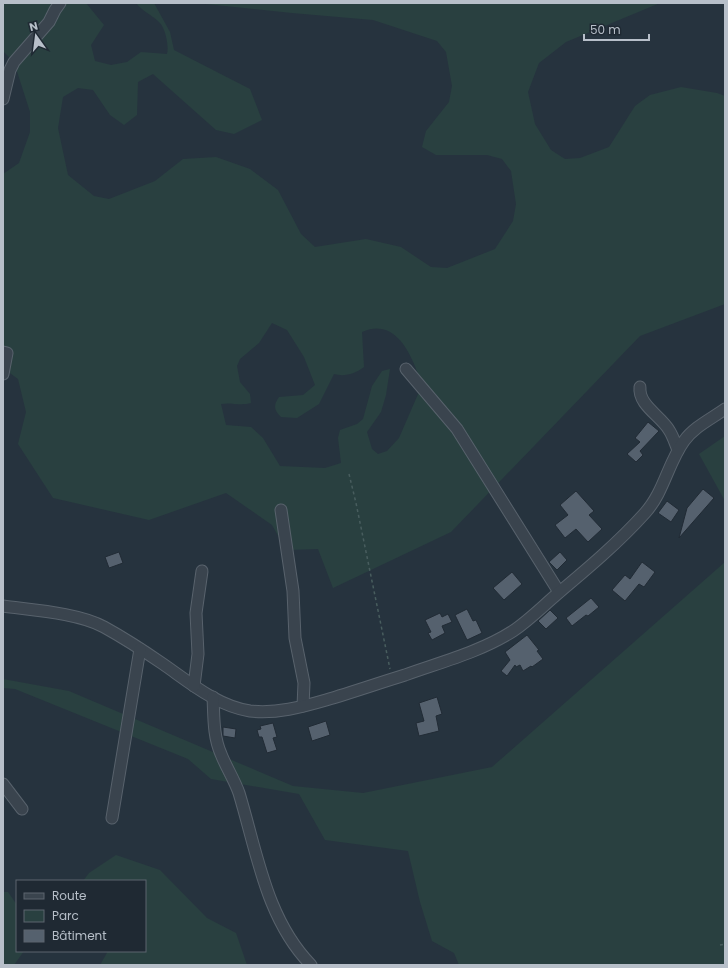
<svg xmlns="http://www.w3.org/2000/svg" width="728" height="968" viewBox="0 0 728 968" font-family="Poppins,sans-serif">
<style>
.green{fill:#294040;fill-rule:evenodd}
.building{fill:#55616e;stroke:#212b35}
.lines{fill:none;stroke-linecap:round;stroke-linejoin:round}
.minor-casing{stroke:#58626c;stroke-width:13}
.path{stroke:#485d5e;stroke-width:1.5;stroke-dasharray:3 3;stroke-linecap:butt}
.minor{stroke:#3a444e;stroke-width:11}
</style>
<rect width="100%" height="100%" fill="#26333e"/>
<g class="green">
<path d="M3,3H86L104,25L91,45L95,61L111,65L127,62L141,52L167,54C169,47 166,30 160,23C154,16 143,12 136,3H154L170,32L174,50L250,89L262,120L234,134L216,130L153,74L138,82L137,115L124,125L110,115L93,90L78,88L63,97L58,128L68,175L94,196L109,199L155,181L183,159L216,157L250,169L278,190L301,234L315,247L366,239L401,247L431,267L447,268L495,249L513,221L516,204L511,171L502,159L487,155H436L422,147L426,131L449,102L452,86L446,52L437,41L373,20L292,13L196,3H660L566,42L539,63L528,92L535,124L551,150L565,159L580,158L609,147L635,106L650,95L681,87L717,93L725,96V304L640,336L451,532L333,588L318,549L286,550L272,525L226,493L149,520L53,498L18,444L26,412L18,379L3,368V174L19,163L30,132V112L14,62L3,51ZM272,323L287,330L304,357L315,385L303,395L279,397C273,406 274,410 281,417L297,418L319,404L334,374C344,377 355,374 364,367L362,332C398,316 413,359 422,385L399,438L387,451L378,454L372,449L367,432L381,412L386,395L390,369L382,371L372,386L363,419L357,424L340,430L338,438L341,463L325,468L280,466L263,438L251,427L226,425L221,404C231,402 240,406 251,403L250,394L240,382L237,366L240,359L259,343Z"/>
<polygon points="725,436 725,501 699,454"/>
<polygon points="725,562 725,965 459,965 454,953 432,941 420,902 408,851 325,840 299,794 211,779 188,759 15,689 3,688 3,679 69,691 293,786 363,793 492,767"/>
<polygon points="116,855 160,870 207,918 236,933 247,965 100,965 108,951 145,951 145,881 83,881 89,873"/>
<polygon points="3,892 8,892 17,905 17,951 24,951 14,965 3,965"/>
</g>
<g class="building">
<polygon points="648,422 659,431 640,451 643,455 636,462 627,454 640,442 635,438"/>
<polygon points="703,489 714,498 679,538 687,508"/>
<polygon points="576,491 594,511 589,515 602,529 588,542 576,529 565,538 555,525 568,515 560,505"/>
<polygon points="667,501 679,510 671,522 658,513"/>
<polygon points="119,552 123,563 109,568 105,557"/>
<polygon points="560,552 567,560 557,570 549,562"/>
<polygon points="642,562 655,572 644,587 639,584 625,601 612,590 625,575 630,579"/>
<polygon points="512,572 522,584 504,600 493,588"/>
<polygon points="591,598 599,607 588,616 586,615 572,626 566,618"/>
<polygon points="467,609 473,621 476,620 482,633 467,640 455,615"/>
<polygon points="550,610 558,618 546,629 538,621"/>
<polygon points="440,613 442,617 448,614 452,622 442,626 445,633 432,640 428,633 431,632 425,620"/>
<polygon points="527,635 539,650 537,651 543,659 532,667 531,666 523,671 520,665 516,667 515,665 507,676 501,671 510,660 505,652"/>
<polygon points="437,697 442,714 436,716 439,731 419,736 416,723 424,721 419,703"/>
<polygon points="326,721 330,735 312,741 308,727"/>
<polygon points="273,723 277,737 273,738 277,750 267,753 262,737 259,737 257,730 261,729 260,726"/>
<polygon points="223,727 236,729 235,738 223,736"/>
</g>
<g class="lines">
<g class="minor-casing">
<g id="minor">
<polyline points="3,99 10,70 14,62 49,22 55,10 60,3"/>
<polyline points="3,352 7,353 3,374"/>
<polyline points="406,369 457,429 559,592"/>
<path d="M640,387C638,405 661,416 669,430C673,436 675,443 678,450"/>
<polyline points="281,510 293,591 295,638 304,683 303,706"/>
<path d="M3,606C32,610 79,613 104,627C124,638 144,651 163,664C189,682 217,706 250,711C276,714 302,707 326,700C353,692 379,683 405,675C441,662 480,652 513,631C528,621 542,607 556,595C587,569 618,543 645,513C664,492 668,463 684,441C694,427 711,419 725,409"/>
<polyline points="194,686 198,654 196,613 202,571"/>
<path d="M213,697C214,716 213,736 221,754C226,767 234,779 239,793C257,852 266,919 311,965"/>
<polyline points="3,784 22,809"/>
<polyline points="112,818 140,649"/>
</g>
</g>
<g class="path">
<polyline points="349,474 356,503 390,669"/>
<polyline points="720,945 725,944"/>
</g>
<use href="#minor" class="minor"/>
</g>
<rect width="728" height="968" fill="none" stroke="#b7bfc9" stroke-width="8"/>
<rect x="16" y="880" width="130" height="72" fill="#1f2933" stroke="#5c656f"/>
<rect x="24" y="893" width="20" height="6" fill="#3a444e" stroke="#5c656f"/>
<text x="52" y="900" font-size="12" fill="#b7bfc9">Route</text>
<rect x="24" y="910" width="20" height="12" fill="#294040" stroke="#5c656f"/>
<text x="52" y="920" font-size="12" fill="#b7bfc9">Parc</text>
<rect x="24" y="930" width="20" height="12" fill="#55616e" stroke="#5c656f"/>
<text x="52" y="940" font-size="12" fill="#b7bfc9">Bâtiment</text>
<g transform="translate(36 36) rotate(346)" stroke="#1f2933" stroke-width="3" paint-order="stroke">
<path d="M0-3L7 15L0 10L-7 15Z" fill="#b7bfc9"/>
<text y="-6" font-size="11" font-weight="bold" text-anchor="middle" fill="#b7bfc9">N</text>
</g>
<path d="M584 34v6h65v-6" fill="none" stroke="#b7bfc9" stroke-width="2"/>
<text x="590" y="34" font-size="12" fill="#b7bfc9" stroke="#1f2933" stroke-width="3" paint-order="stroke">50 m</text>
</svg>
